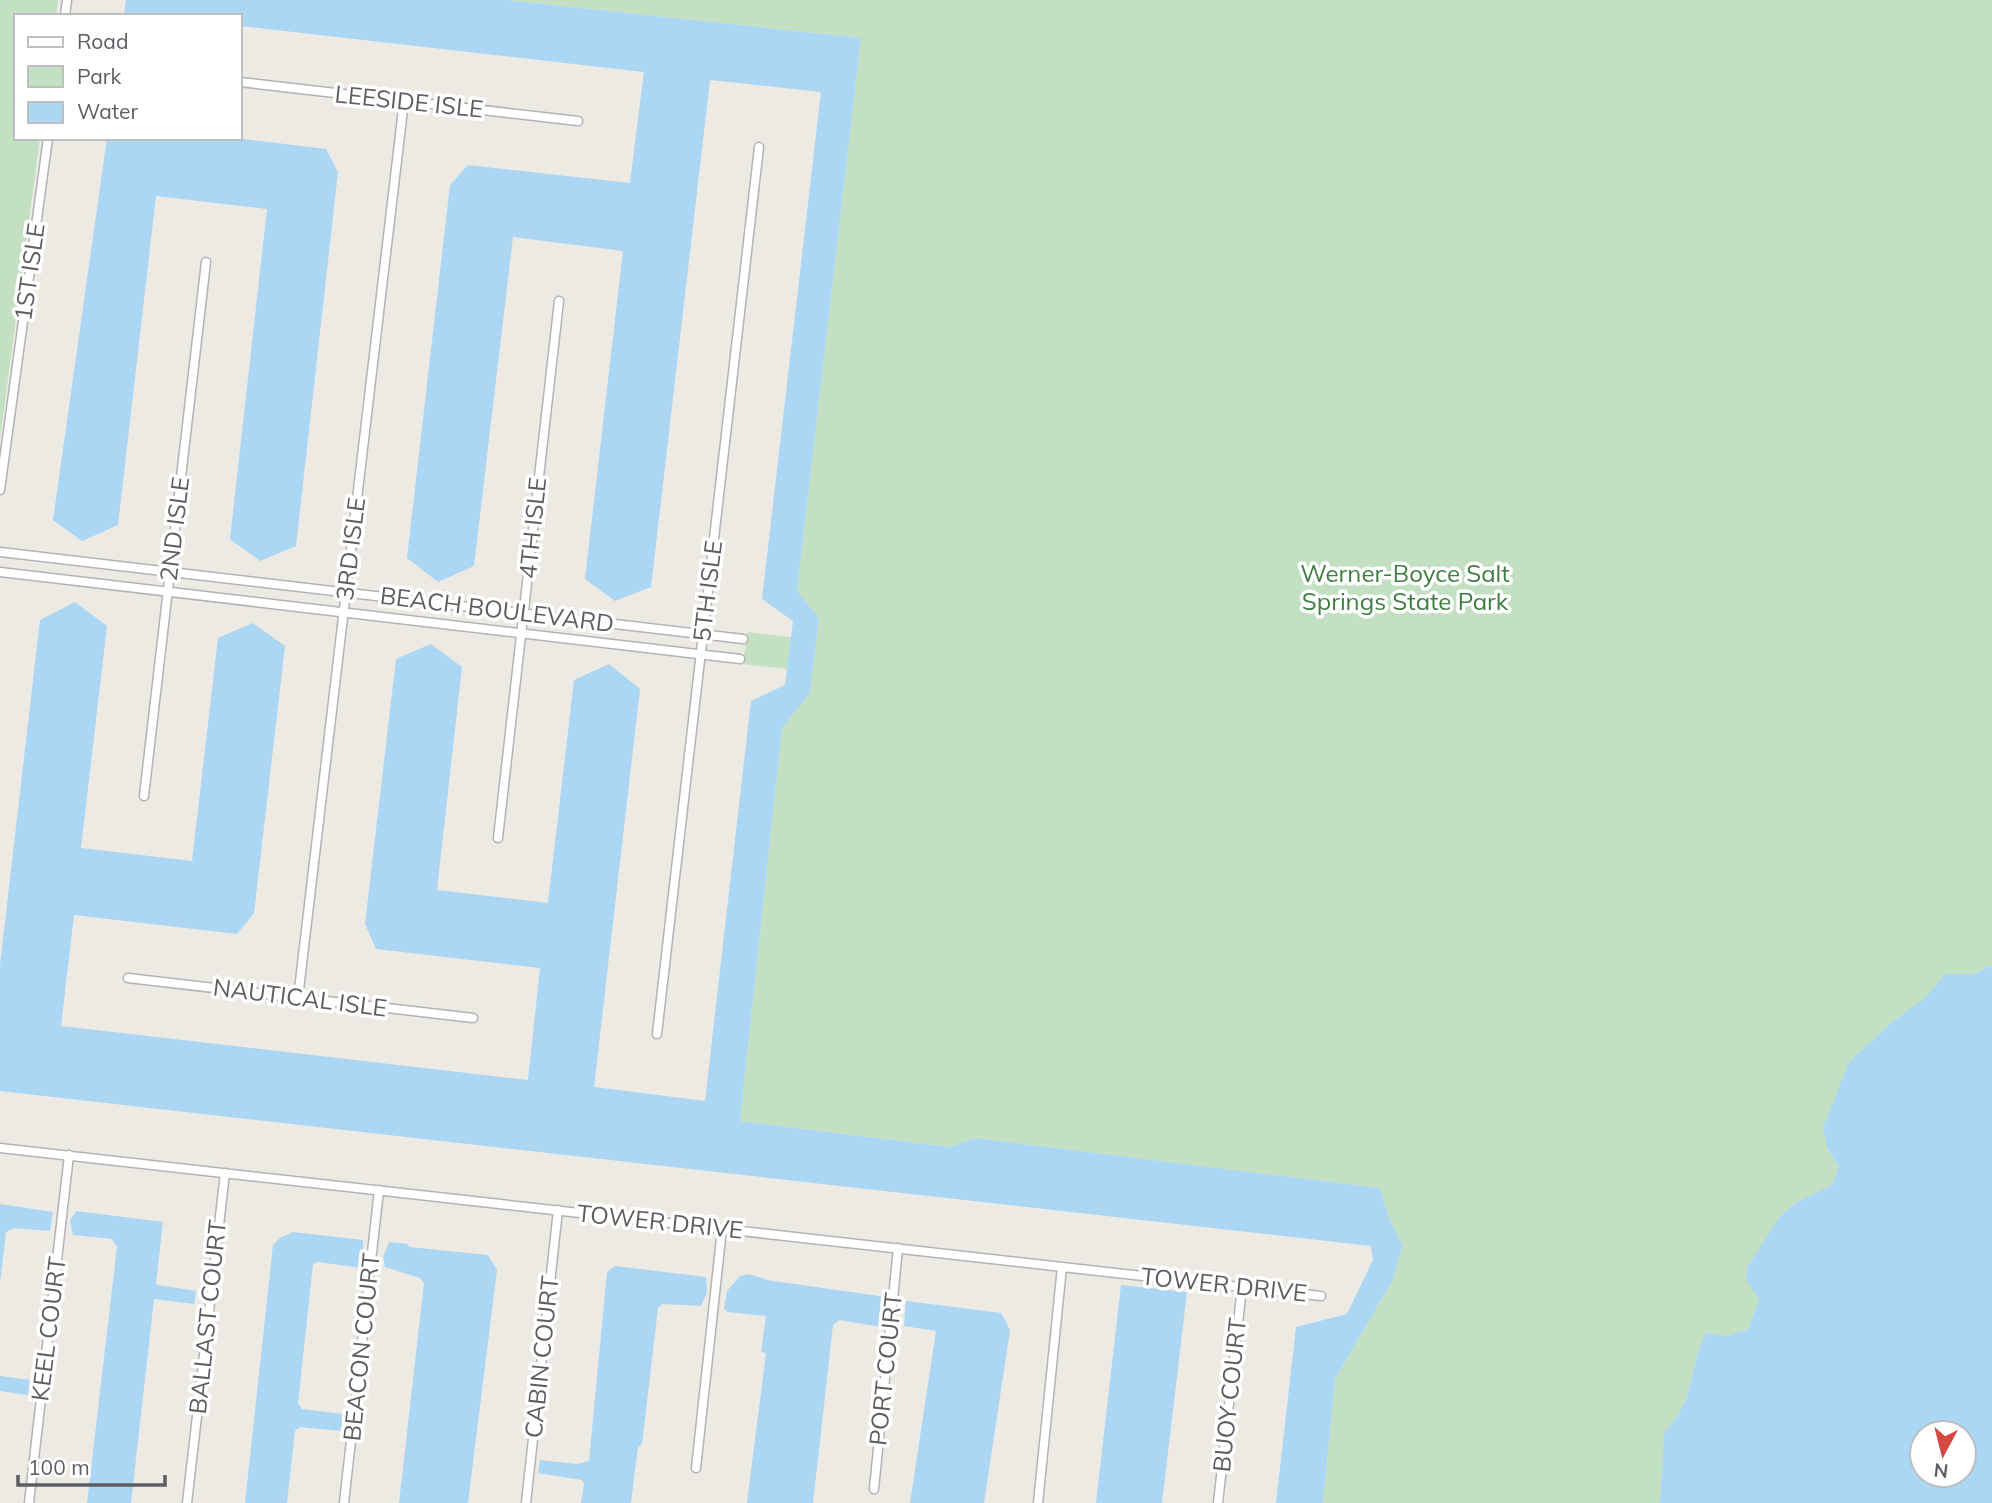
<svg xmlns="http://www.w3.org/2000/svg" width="1992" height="1503" font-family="Mulish,sans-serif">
	<rect width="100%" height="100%" fill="#eceae3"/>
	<path fill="#c3e1c2" d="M0,0h58l-2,16h-40v122h24l-40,301z
		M506,0h1486v965l-18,9h-29l-21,26 -32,22 -43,40 -22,86 12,19 -7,19 -37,17 -17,16 -32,50 1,12 12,19 -11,29 -20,7 -30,15 -11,46 -9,18 -14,19 -4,69h-337l12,-124 57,-98 11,-35 -14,-28 -9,-30 -405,-50 -25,9 -210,-26 42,-393 28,-35 9,-75 -22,-27 64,-553z
		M747,632l44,5 -4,32 -44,-5z"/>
	<path fill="#abd6f4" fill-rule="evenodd" d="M126,0h380l355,38 -64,553 22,27 -9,75 -28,35 -42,393 210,26 25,-9 405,50 9,30 14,28 -11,35 -57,98 -12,124h-47l20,-176 51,-13 26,-54 -2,-14 -1371,-155v-126l40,-345 35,-18 32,24 -26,222 111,13 26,-223 35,-15 32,23 -31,267 -17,21 -163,-19 -13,111 467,54 12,-112 -164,-19 -11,-25 31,-265 35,-15 31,23 -25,223 111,13 26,-223 35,-16 31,25 -46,398 111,14 46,-400 34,-16 8,-64 -31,-22 59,-507 -111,-12 -59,507 -36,14 -30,-22 38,-328 -110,-14 -39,329 -36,16 -31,-24 43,-373 18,-20 162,18 14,-111 -404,-46v-10h-116z
		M107,138h129l90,11 12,23 -42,374 -36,15 -30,-22 37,-330 -111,-13 -38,329 -36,16 -29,-21z
		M1992,965v538h-332l4,-69 14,-19 9,-18 11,-46 8,-18 22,3 20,-7 11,-29 -12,-19 -1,-12 32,-50 17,-16 37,-18 7,-18 -12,-19 -4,-20 26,-66 43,-40 32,-23 21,-25h29zM1922,1433h42v42h-42z
		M0,1204l53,8 -3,19 -36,-3 -8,4 -6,51z
		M76,1211l87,11 -7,61 2,2 38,6 -2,13 -40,-5 -23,204h-44l30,-256 -5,-8 -39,-4 -3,-14z
		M293,1232l70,8 1,16 -2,12 -44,-6 -5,2 -15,139 4,6 41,5 -2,17 -41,-4 -5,4 -8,72h-42l28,-258 7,-7z
		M389,1242l19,2 1,3 79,8 9,15 -29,233h-69l25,-220 -4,-5 -35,-11 -2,-10z
		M615,1266l91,11 1,16 -6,13 -38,-2 -5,4 -16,136 -4,3 -7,56h-50l3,-19 -2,-4 -44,-7 2,-13 37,4 12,-3 18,-189z
		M749,1274l18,6 119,17 -4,30 -43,-7 -6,5 -20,178h-66l19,-150 -5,-1 5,-36 -39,-4 -3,-3 3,-18 13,-15z
		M1121,1285l66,7 -25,211h-66z
		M906,1301l95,12 9,17 -26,173h-74l26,-172 -32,-5z
		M0,1376l30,4 -2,15 -28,-4z"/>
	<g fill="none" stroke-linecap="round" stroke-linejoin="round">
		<defs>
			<path id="minor" d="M65,16l2,-16
				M240,82l338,39
				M0,490l48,-352
				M0,552l743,87
				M0,572l740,87
				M144,796l62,-534
				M498,838l61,-537
				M128,978l345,40
				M298,998l106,-897
				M657,1034l102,-887
				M0,1148l1321,148
				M696,1468l26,-239
				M874,1489l24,-241
				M29,1503l40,-348
				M187,1503l38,-330
				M344,1503l35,-313
				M526,1503l32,-293
				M1038,1503l24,-236
				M1218,1503l24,-216"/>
		</defs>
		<use href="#minor" stroke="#b0b3b7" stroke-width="11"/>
		<use href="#minor" stroke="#fff" stroke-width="8"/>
	</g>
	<g text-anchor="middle" stroke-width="7" stroke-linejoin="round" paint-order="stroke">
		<g font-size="24" fill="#5b5e62" stroke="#fff">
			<text transform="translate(409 102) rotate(6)" y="8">LEESIDE ISLE</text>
			<text transform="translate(30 272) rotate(-82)" y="8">1ST ISLE</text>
			<text transform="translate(533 528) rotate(-84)" y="8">4TH ISLE</text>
			<text transform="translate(175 529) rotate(-83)" y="8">2ND ISLE</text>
			<text transform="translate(351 549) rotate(-83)" y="8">3RD ISLE</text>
			<text transform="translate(708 591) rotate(-83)" y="8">5TH ISLE</text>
			<text transform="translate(497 610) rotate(7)" y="8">BEACH BOULEVARD</text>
			<text transform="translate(300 998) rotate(7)" y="8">NAUTICAL ISLE</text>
			<text transform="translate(660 1222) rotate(6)" y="8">TOWER DRIVE</text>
			<text transform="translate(1224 1285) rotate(6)" y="8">TOWER DRIVE</text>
			<text transform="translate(208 1317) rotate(-84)" y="8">BALLAST COURT</text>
			<text transform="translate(49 1329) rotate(-83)" y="8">KEEL COURT</text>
			<text transform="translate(362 1347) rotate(-84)" y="8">BEACON COURT</text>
			<text transform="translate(542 1357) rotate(-84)" y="8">CABIN COURT</text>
			<text transform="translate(886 1369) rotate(-84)" y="8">PORT COURT</text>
			<text transform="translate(1230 1395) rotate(-84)" y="8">BUOY COURT</text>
		</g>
		<g font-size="24" fill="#3e7e40" stroke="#fff">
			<text x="1405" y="582">Werner-Boyce Salt<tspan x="1405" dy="28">Springs State Park</tspan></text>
		</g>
	</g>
	<rect x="14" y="14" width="228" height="126" fill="#ffffff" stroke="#bdbfc0" stroke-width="2"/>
	<rect x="28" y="37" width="35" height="10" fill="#ffffff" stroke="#bdbfc0" stroke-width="2"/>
	<text x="77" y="49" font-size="21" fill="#5b5e62">Road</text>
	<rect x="28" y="66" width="35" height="21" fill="#c3e1c2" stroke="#bdbfc0" stroke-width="2"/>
	<text x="77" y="84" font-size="21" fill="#5b5e62">Park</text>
	<rect x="28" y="102" width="35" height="21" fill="#abd6f4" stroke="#bdbfc0" stroke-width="2"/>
	<text x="77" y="119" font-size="21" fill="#5b5e62">Water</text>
	<g transform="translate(1943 1454) rotate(187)"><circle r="33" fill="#ffffff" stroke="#bdbfc0" stroke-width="2"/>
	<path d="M0-5L12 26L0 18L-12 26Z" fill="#d44941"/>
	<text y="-10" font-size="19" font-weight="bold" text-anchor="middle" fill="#5b5e62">N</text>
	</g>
	<path d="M18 1475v10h147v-10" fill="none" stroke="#5b5e62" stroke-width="3.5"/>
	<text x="28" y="1475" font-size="21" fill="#5b5e62" stroke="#ffffff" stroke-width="5" paint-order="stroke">100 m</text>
</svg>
